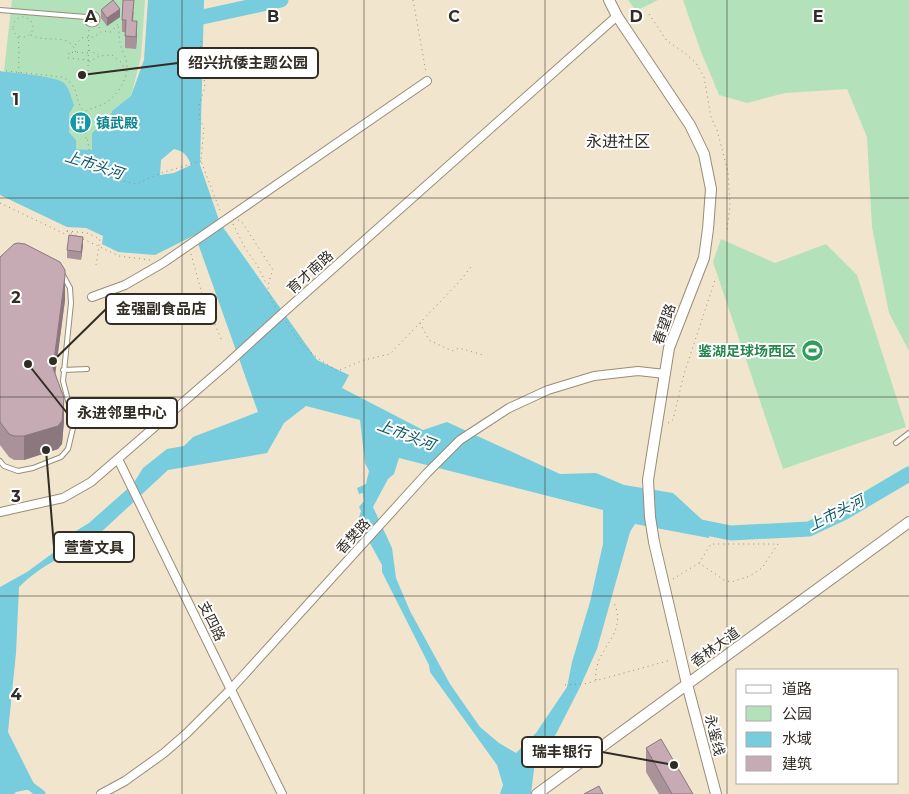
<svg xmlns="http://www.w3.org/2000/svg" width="909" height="794" font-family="Montserrat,'Noto Sans SC',sans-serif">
	<rect width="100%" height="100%" fill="#f1e5cd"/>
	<path fill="#b3e1ba" d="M12,0h133l-4,56 -10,41 -19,14 -2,6 -18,16v17l-16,-1v-9l-7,-8v-18l-9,-33 -56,-10z
		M628,0h30l-22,11z
		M683,0h226v351l-20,-38 -17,-86 -5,-90 -20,-48 -62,4 -38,10 -28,-8 -19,-46z
		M721,239l54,24 51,-19 31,31 49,152 -123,42 -70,-207z"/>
	<path fill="#7cd" fill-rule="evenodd" d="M148,0h56l-4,165 20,58 97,137 32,15 -7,13 81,42 24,-8 113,52 36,-1 28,12 49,8 37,34 -1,11 -74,-14 -5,8 -33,117 -17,38 -24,47 -21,27 -4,33h-31l3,-9 -6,-20 -67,-93 -1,-7 -47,-93v-7l-24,-44 3,-10 -2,-4 5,-6 -1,-8 -4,1 -2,-6 9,-4 3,-13 -4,-8 -5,-43 -54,-14 -22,17 -17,30 -99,17 -84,78c-8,6 -16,7 -26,11 -14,7 -28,17 -39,28l-3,66 -8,79 28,56 -20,4 -2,2h-14v-207l27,-15 30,-22 6,-11 26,-16 44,-39 10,-16 24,-19 17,-3 9,-9 65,-25 -63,-177 -40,20 -37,-3 -16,-8 1,-8 -17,-8 -19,-1 -67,-32v-124c13,2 56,5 64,12 6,6 7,15 10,22l-5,9v18l7,8v9l16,1v-17l18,-16 2,-6 19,-15 13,-36zM174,149c10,2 14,7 17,16l-17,8 -14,2 1,-15zM399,458l204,52v34l-13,58 -18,60 -5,25 -31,46 -20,20 -17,-10 -19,-16 -30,-43 -40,-73 -14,-33 -4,-30 -19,-41 15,-28 6,-5z"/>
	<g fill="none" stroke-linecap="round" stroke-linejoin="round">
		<path stroke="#7cd" stroke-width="9" d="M25,782l16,12"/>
		<path stroke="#7cd" stroke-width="15" d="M184,21l97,-21
			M691,525l40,8 78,-4 34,-16 66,-39"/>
		<defs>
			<path id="lane" d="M0,10l86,7
				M86.5 19a5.5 5.5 0 1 1 11 0a5.5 5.5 0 1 1-11 0Z
				M63,370l24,-1
				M896,443l13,-10
				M0,461l4,5 14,5 15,-3 28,-11 7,-8 6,-25 -11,-43 8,-78 -1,-15 -7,-13"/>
			<path id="street" d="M92,297l33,-12 38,-22 264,-182
				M284,312l333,-296
				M118,459l164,335
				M0,512l63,-14 28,-16 135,-117
				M101,794l24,-13 39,-28 23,-20 44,-44 196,-216 33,-33 49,-32 39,-18 46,-14 44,-5 27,3"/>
			<path id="secondary" d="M609,0l8,16 73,109 14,29 7,35 -3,40 -4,29 -35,90 -21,132 2,37 4,25 33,142 29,110
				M537,794l372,-272"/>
		</defs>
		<use href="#lane" stroke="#988d77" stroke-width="6"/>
		<use href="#street" stroke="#988d77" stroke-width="10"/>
		<use href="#secondary" stroke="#988d77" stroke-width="12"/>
		<path stroke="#968e7d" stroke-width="1" stroke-dasharray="1 4" stroke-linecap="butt" d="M413,0l13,72
			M649,14l18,27 18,12 11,10 8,14 7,40 6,13 11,42 2,34 -3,25
			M13 27a10 10 0 1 1 20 0a10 10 0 1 1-20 0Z
			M96,23l5,7
			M31,35c15,9 39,-4 45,18
			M18,37c2,13 0,24 1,36
			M201,41l-2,23 5,15 1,8 -6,18v13l5,9 -3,34 20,52
			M75,45l7,-7 12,-1 8,-6 9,1 7,-8
			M89,50l9,5
			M88,53l-19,-1 -1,6 21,2
			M89,62l10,-6 13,-1 10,8 3,9
			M6,71l56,6c19,9 11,24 23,35l1,29 2,-1c0,27 25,40 48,44l25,-11 40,-12
			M88,71l1,-47
			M86,111c6,-4 14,-4 21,-9 11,-8 20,-22 20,-36 0,-7 -4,-13 -6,-19 -2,-8 -2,-16 -3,-24
			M0,203l65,31 2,-3 11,5
			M238,220l4,2 31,48c-7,18 -7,23 4,39
			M233,224l12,24 12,17 10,20
			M67,231l20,2 13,6 -4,26
			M83,239l36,17 31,4
			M191,254l16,58 5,5 9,22
			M286,322l15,22 18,15 18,12 27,-11 26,-6 70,-73 13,-17
			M420,323l9,17 23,11 7,-3 24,7
			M668,423l5,-3 11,-46 32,-97
			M673,579l26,-16 25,17 7,2 19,-6 12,-8 16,-24h-67l-12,19
			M596,680c-4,-31 33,-44 18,-77
			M565,685l19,-1 87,-24"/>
		<use href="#lane" stroke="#fff" stroke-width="4"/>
		<use href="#street" stroke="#fff" stroke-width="8"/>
		<use href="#secondary" stroke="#fff" stroke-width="10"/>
		<defs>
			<path id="street-bridge" d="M226,365l58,-53"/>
		</defs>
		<use href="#street-bridge" stroke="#988d77" stroke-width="10" stroke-linecap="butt"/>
		<use href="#street-bridge" stroke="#fff" stroke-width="8"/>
	</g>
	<path fill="#aa929b" d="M101,10l19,7 -13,9 -6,-8z
		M134,11l-1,10 4,12 -1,16 -11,-1v-16h-3v-12z
		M83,245l-2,15 -14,-2v-8z
		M0,257l65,43 -10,74 9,47 -2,23 -4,5 -34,11h-10l-5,-3 -9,-12z
		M646,748l47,46h-34l-13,-22z"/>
	<path fill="#8b777e" d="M120,9v8l-13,9v-8z
		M137,21v12l-1,16v-12z
		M83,237v8l-2,15v-8z
		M65,276v24l-12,91v-23z
		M64,398v23l-2,23 -4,5 -34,11v-24z"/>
	<path fill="#c6aab4" stroke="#8b777e" d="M113,0l7,9 -13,9 -6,-8z
		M123,0h11l-2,21h5l-1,16 -11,-1 1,-16h-4z
		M69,235l14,2 -2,15 -14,-2z
		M18,243l7,1 35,18 5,8v6l-12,92 11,30 -2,23 -4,5 -34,10h-10l-5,-2 -9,-12v-165l14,-13z
		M661,739l32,55h-21l-26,-46z
		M599,786l4,8h-19z"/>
	<path fill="none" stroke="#322d24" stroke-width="1" stroke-opacity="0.55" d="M182,0v794M364,0v794M545,0v794M727,0v794M0,198h909M0,397h909M0,596h909"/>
	<defs>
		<symbol id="building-disc" viewBox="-11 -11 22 22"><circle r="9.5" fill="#0f9aa8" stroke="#fff"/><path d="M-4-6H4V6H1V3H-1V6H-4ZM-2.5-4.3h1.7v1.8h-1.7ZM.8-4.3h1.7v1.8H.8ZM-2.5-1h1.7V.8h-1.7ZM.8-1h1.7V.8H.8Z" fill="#fff"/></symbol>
		<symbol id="stadium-disc" viewBox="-11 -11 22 22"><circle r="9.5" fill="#2e9e5b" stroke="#fff"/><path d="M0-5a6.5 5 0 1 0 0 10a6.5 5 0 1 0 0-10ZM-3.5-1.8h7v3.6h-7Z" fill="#fff"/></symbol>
	</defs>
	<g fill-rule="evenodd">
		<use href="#building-disc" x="68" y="110" width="25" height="25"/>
		<use href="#stadium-disc" x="800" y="338" width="25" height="25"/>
	</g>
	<g text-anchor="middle" stroke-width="4" stroke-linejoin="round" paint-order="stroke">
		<g font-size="14" font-weight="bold" fill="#0d838f" stroke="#fff" text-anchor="start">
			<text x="96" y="128">镇武殿</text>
		</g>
		<g font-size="14" fill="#322d24" stroke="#fff">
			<text transform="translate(310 272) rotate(-42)" y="5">育才南路</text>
			<text transform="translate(664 324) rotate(-71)" y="5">春望路</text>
			<text transform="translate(353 536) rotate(-47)" y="5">香樊路</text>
			<text transform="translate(212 621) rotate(64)" y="5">支四路</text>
			<text transform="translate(715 647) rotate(-36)" y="5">香林大道</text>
			<text transform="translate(715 735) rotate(76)" y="5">永鉴线</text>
		</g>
		<g font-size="14" font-weight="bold" fill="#27864d" stroke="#fff" text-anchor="end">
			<text x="796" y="356">鉴湖足球场西区</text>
		</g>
		<g font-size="15" font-style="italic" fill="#0d5864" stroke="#fff">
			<text transform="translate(94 165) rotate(18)" y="5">上市头河</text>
			<text transform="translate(406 435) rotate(21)" y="5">上市头河</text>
			<text transform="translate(836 513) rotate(-27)" y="5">上市头河</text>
		</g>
		<g font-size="16" fill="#322d24" stroke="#fff">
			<text x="618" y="147">永进社区</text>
		</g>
	</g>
	<g font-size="16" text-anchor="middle" font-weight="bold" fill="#322d24" stroke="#fff" stroke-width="4" stroke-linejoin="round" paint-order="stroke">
		<text x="91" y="22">A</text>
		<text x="273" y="22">B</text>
		<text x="454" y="22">C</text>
		<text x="636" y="22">D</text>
		<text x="818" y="22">E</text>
		<text x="16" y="105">1</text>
		<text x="16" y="303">2</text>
		<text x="16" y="502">3</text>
		<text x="16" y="700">4</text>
	</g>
	<path fill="none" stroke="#322d24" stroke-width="2" d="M82 75L178 63M53 361L106 309M28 364L67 413M46 450L54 547M674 765L602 752"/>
	<g fill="#322d24" stroke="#fff" stroke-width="2">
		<circle cx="82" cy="75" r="5"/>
		<circle cx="53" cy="361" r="5"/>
		<circle cx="28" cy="364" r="5"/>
		<circle cx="46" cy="450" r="5"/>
		<circle cx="674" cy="765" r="5"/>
	</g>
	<g fill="#fff" stroke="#322d24" stroke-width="2">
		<rect x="178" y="48" width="140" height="30" rx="5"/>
		<rect x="106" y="294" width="110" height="30" rx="5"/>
		<rect x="67" y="398" width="110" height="30" rx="5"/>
		<rect x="54" y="532" width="80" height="30" rx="5"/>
		<rect x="522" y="737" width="80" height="30" rx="5"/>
	</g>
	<g font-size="15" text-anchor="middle" font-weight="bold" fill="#322d24">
		<text x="248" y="68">绍兴抗倭主题公园</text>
		<text x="161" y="314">金强副食品店</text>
		<text x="122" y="418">永进邻里中心</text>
		<text x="94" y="553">萱萱文具</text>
		<text x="562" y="757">瑞丰银行</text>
	</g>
	<rect x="736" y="669" width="162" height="115" fill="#ffffff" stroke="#adaba7"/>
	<rect x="746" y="685" width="25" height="8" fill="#ffffff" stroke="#adaba7"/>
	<text x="782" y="694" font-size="15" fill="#322d24">道路</text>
	<rect x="746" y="706" width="25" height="15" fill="#b3e1ba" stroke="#adaba7"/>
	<text x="782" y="719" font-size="15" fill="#322d24">公园</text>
	<rect x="746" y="732" width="25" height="15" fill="#77ccdd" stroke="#adaba7"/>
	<text x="782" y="744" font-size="15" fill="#322d24">水域</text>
	<rect x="746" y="756" width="25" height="15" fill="#c6aab4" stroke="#adaba7"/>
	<text x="782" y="769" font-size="15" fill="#322d24">建筑</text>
</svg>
